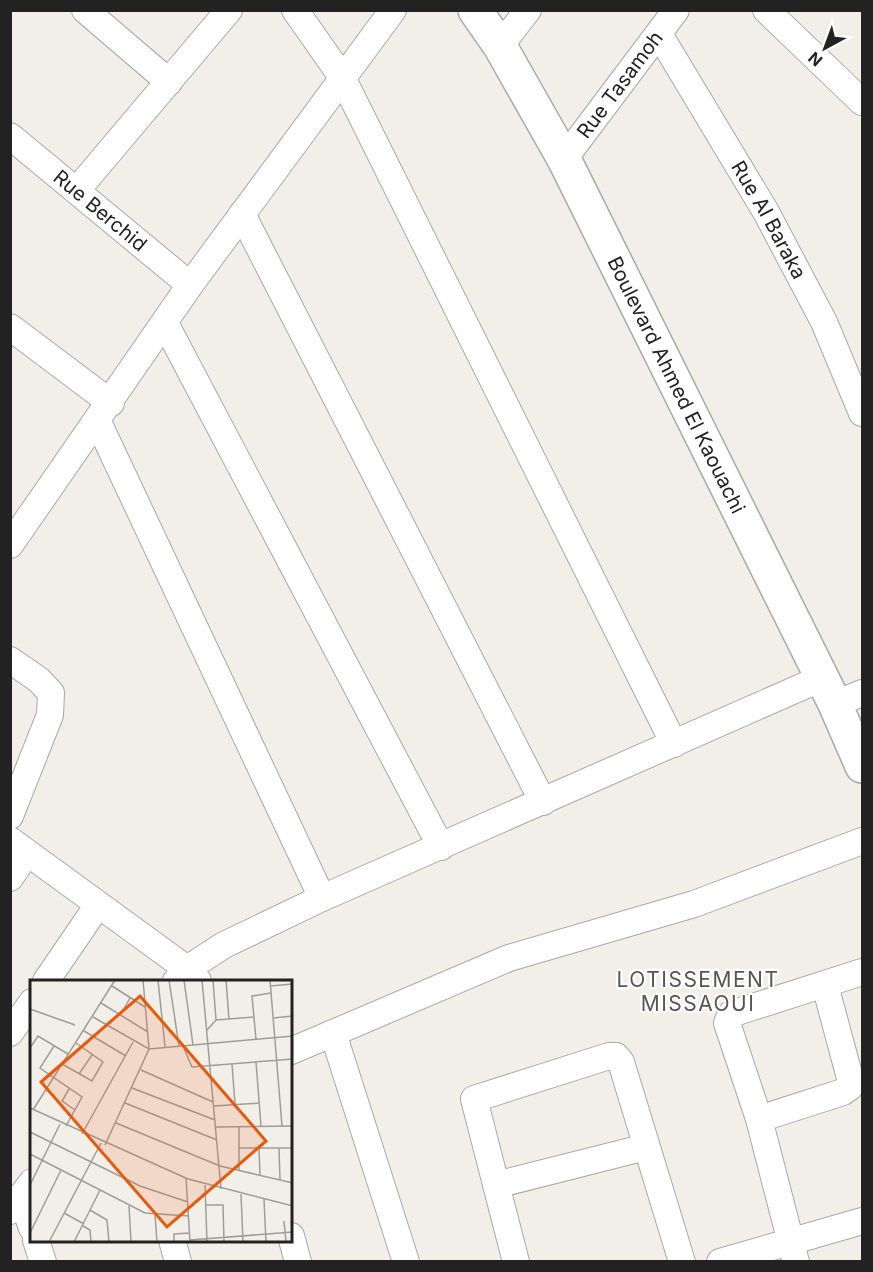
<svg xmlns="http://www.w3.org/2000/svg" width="873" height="1272" font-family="Inter,sans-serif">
	<rect width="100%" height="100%" fill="#f2efe9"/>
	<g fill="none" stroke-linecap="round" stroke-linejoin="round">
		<defs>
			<g id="minor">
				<path d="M85,10l84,72"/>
				<path d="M295,10l47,67 332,667"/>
				<path d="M766,10l96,92"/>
				<path id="s1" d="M659,34l107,178 58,110 38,91"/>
				<path d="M500,46l28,-36"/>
				<path id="s2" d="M10,136l180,149"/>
				<path id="s3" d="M564,159l112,-149"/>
				<path d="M77,190l152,-180"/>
				<path d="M242,214l301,588"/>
				<path d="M165,323l276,524"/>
				<path d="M10,327l101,76"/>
				<path d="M98,422l224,476"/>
				<path d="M10,545l180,-260 203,-275"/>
				<path d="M10,660l29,20 12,13 -1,22 -40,101"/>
				<path d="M835,704l27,-11"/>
				<path d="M10,840l177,129 11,12"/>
				<path d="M10,878l17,-25"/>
				<path d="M46,981l52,-76"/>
				<path d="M176,981l11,-12 37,-24 98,-47 500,-220"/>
				<path d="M10,1033l22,-31"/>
				<path d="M333,1033l73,229"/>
				<path d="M291,1051l218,-93 185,-54 168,-63"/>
				<path d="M759,1119l84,-27 7,-5v-9l-25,-93"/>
				<path d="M496,1185l150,-38"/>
				<path d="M21,1197l11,31"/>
				<path d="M10,1211l22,-29"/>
				<path d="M291,1236l7,26"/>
				<path d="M36,1240l7,22"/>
				<path d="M172,1240l6,22"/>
				<path d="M516,1262l-42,-163 135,-43h7l5,6 61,200"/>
				<path d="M720,1262l142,-41"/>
				<path d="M796,1262l-37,-143 -32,-96 4,-9 131,-42"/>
			</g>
			<g id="tertiary">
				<path id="s4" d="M475,10l25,36 64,113 271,545 27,62"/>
			</g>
		</defs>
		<use href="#minor" stroke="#a9a9a9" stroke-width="28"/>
		<use href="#tertiary" stroke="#a9a9a9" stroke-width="36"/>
		<use href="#minor" stroke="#fff" stroke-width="26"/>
		<use href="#tertiary" stroke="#fff" stroke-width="33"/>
	</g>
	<g text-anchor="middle" stroke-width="4.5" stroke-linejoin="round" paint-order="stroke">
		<g font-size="20" fill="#222" stroke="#fff">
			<text dy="7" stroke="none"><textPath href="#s3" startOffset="93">Rue Tasamoh</textPath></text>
			<text dy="7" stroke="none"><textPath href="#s2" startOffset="117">Rue Berchid</textPath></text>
			<text dy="7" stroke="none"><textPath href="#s1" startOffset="216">Rue Al Baraka</textPath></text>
			<text dy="7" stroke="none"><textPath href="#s4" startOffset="426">Boulevard Ahmed El Kaouachi</textPath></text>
		</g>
		<g font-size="21" letter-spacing="1.5" fill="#555" stroke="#fff">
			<text x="698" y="987">LOTISSEMENT<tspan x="698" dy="24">MISSAOUI</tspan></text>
		</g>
	</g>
	<g transform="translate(30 980)">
		<rect width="262" height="262" fill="#f2efe9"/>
		<path fill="none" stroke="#9f9d99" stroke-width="1.5" d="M128,0l7,67M139,0l10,66M154,0l9,65M172,0l19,209M183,0l3,40M196,0l3,39M240,0l12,146M82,6l33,21M240,6l23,-2M71,23l47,29M0,29l45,16M91,34l9,-16M63,37l56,32 144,-13M243,38l20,-2M177,50l9,-10 38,-3M54,51l42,25M226,59l-4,-43 19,-3M24,66l-14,22 42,29 -16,29M153,66l9,21 101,-8M0,68l8,-12 30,18M226,82l5,64M32,84l30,17 11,-19 -27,-19M202,84l3,40M111,90l72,32M49,94l13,-19M102,108l83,32M39,109l-7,12 13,9M95,123l92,37M184,126l46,-3M0,128l158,71 105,27M3,130l82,-130M86,143l104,43 73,17M186,147l77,-1M209,147v44M0,152l110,54 48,16M52,154l51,-92M75,165l44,-96 -6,-69M209,168h54M229,168l1,27M249,168l1,32M0,174l115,59 44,3M156,198l4,64M0,205l30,-61M175,205l2,57M211,214l2,48M234,219l2,43M176,225h17l1,37M99,226l2,36M60,230l17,10 2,22M34,233l20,11M125,235l2,27M254,241l2,21M53,246l7,4 1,12M0,253l31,-63M160,260l103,-8M19,262l52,-99M44,262l26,-52M144,262v-8l16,-1"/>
		<path fill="#e8590c" fill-opacity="0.15" stroke="#e8590c" stroke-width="3" d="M110,16l126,145 -99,86 -126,-145z"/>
		<rect width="262" height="262" fill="none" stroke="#222" stroke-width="3"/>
	</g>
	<rect width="873" height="1272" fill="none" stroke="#222222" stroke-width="24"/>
	<g transform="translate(825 48) rotate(221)" stroke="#ffffff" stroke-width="4.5" paint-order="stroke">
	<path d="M0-4.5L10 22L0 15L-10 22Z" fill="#222222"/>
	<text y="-9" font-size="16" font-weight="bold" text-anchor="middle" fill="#222222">N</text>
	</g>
</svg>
